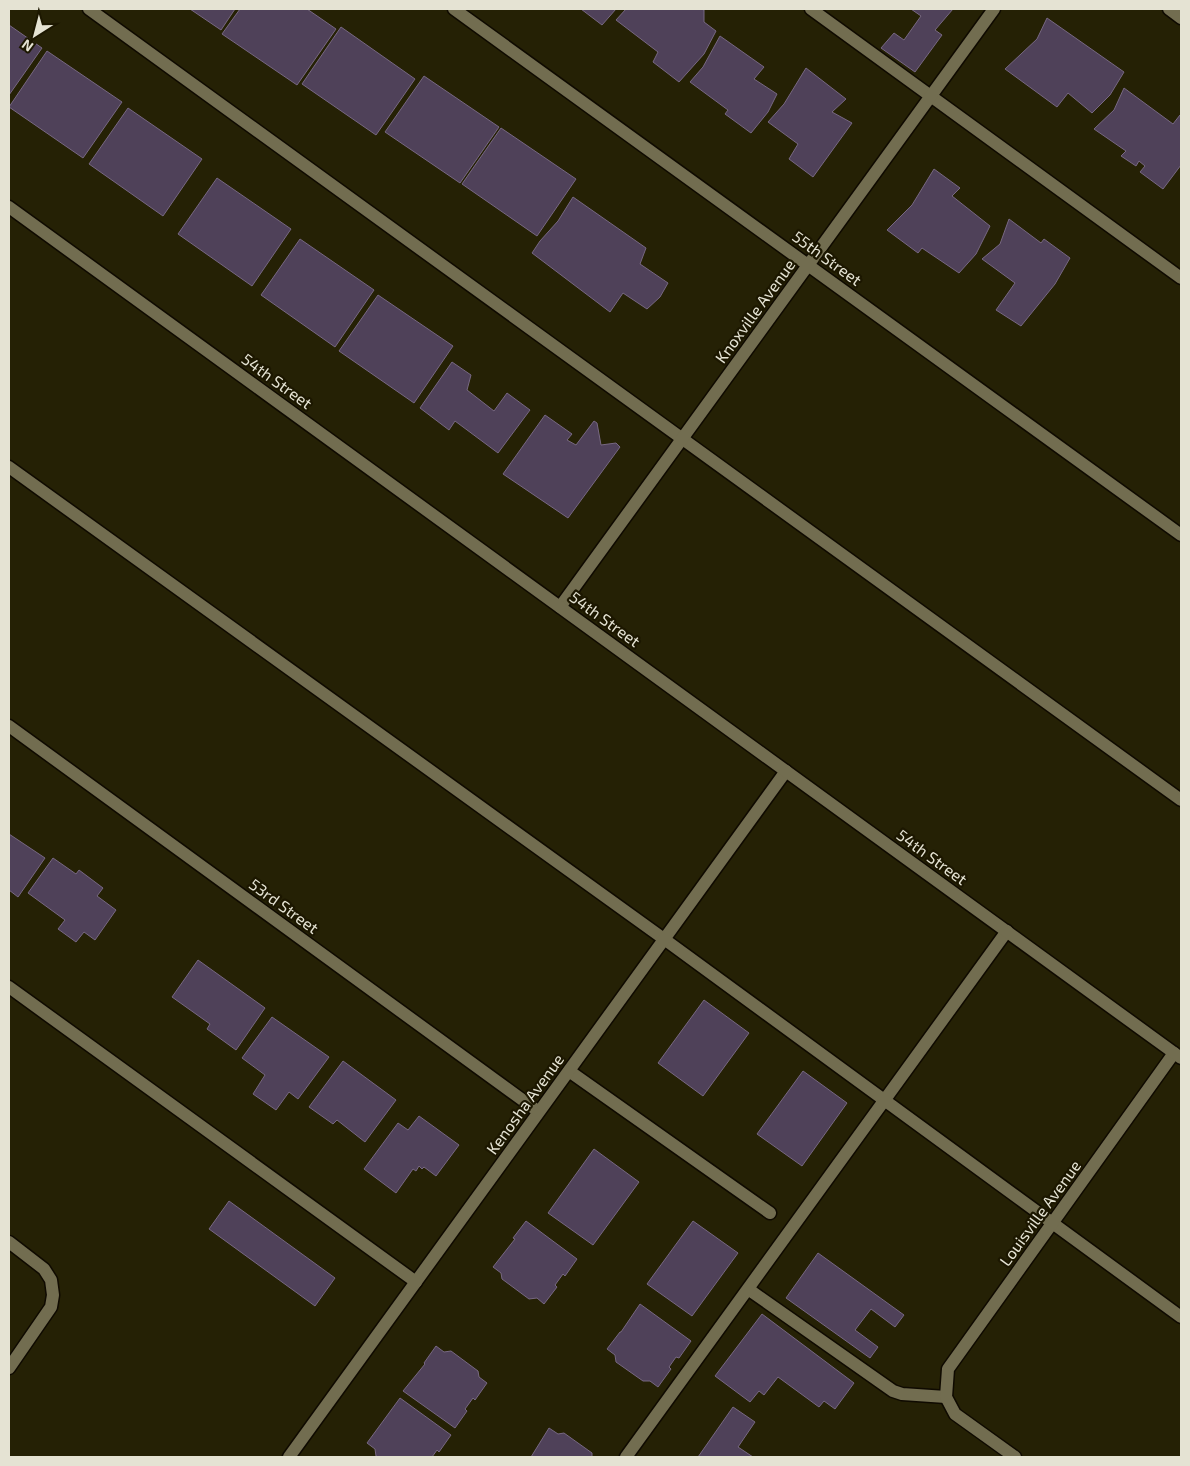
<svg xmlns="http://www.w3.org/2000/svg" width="1190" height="1466" font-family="'Exo 2',sans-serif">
	<rect width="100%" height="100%" fill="#252105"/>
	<path fill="#4f4159" stroke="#776882" d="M190,9h45l-14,21z
		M240,9h67l29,20 -39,56 -75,-51z
		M581,9h35l-14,16z
		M626,9h76l2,1v12l12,9 -12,23 -25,28 -26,-20 5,-10 -42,-32z
		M911,9h42l-18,21 7,5 -27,37 -34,-24 13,-15 10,7 17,-24z
		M1047,18l77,54 -14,23 -18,18 -24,-20 -11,14 -52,-38 32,-30z
		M9,25l33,23 -33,47z
		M341,27l74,52 -39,56 -74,-51z
		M720,36l44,31 -10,12 23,15 -9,18 -17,21 -26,-19 3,-4 -38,-28 13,-15z
		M47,51l75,51 -39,56 -74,-51z
		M806,68l40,31 -14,13 20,11 -39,54 -24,-18 9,-15 -30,-22 16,-18z
		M424,76l75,51 -39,56 -75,-51z
		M1124,88l49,36 7,-9 1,1v49l-18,24 -23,-17 5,-6 -6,-5 -3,5 -15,-10 5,-5 -32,-22 20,-19z
		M128,108l74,51 -39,57 -74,-52z
		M501,128l75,51 -39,57 -75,-52z
		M934,169l26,19 -8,8 38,30 -14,28 -17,19 -37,-25 -4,5 -31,-23 25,-25z
		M217,178l74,51 -39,57 -74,-52z
		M573,197l73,51 -6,16 28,19 -8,14 -13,12 -24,-16 -13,19 -78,-59 8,-12 18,-20z
		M1009,219l32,24 3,-4 26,19 -15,26 -34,42 -25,-16 19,-27 -33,-24 18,-15z
		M300,239l74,51 -39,57 -74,-52z
		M378,295l75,51 -39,57 -75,-52z
		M452,362l19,13 -4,15 27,21 13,-18 23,17 -32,43 -43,-32 -6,9 -29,-22z
		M545,415l27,19 -5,6 9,5 18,-24 3,2 4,22 15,-2 4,4 -52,71 -65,-44z
		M9,834l36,24 -27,39 -9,-7z
		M53,858l23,16 3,-4 24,18 -6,8 19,14 -21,30 -11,-8 -8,10 -18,-13 7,-9 -37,-27z
		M198,960l67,48 -29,42 -29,-21 3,-5 -38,-27z
		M704,1000l45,33 -46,63 -45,-33z
		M272,1017l57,40 -31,42 -9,-7 -13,18 -23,-16 12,-19 -23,-17z
		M343,1061l53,39 -31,42 -28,-22 -4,4 -24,-17z
		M803,1071l44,32 -45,63 -45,-32z
		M419,1116l40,29 -23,31 -12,-9 -2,2 -3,-3 -3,5 -3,-2 -17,24 -32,-24 34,-46 10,7z
		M594,1149l45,33 -46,63 -45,-32z
		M229,1201l106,77 -20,28 -106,-77z
		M526,1221l51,38 -12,17 -2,-2 -8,11 2,2 -13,17 -7,-6 -8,1 -27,-20 -1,-6 -8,-6 22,-28 -2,-1z
		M693,1221l45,32 -46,63 -45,-32z
		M818,1253l86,62 -9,12 -24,-18 -16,21 23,17 -8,11 -84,-60z
		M640,1304l51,37 -12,17 -3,-1 -7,10 2,2 -13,18 -8,-6h-7l-27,-19 -1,-7 -8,-6 13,-17h1z
		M762,1314l92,69 -19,26 -11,-8 -5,6 -41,-30 -14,18 -5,-4 -9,11 -35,-26z
		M436,1346l8,6 7,-1 27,20 1,6 8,6 -12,17 -2,-2 -8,11 2,2 -12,17 -52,-37 22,-27 -1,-1z
		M400,1398l51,37 -12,17 -2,-2 -5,7h-54l-2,-1 -1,-7 -8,-6z
		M733,1407l22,15 -17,25 15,10h-55z
		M549,1428l9,6 6,-1 28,20v4h-64h3z"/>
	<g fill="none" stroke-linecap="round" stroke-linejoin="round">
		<defs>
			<path id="service" d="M89,9l1092,791
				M811,9l370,269
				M9,467l655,472 517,378
				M9,987l407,295
				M569,1071l201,142
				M748,1289l145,102 9,3 44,3
				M626,1457l381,-526"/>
			<path id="minor" d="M454,9l727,526
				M1169,9l12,9
				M560,607l434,-598
				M9,726l530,386
				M9,1242l35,27 7,11 2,15 -2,12 -42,61
				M289,1457l497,-686
				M1015,1457l-60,-43 -9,-17 2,-28 226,-316"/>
			<path id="tertiary" d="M9,207l1172,851"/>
		</defs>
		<use href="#service" stroke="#0f0a00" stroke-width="15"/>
		<use href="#minor" stroke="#0f0a00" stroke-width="15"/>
		<use href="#tertiary" stroke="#0f0a00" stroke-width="15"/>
		<use href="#service" stroke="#726d50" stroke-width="12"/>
		<use href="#minor" stroke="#726d50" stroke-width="12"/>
		<use href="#tertiary" stroke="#726d50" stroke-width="12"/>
	</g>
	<g text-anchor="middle" stroke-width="4.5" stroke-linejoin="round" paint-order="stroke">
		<g font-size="16" fill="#e5e3d3" stroke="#1c1700">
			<text transform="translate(827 258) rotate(36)" y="6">55th Street</text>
			<text transform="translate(755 311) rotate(-54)" y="6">Knoxville Avenue</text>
			<text transform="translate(277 381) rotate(36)" y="6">54th Street</text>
			<text transform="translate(605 619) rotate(36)" y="6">54th Street</text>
			<text transform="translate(932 857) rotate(36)" y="6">54th Street</text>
			<text transform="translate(284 906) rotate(36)" y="6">53rd Street</text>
			<text transform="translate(525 1104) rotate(-54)" y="6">Kenosha Avenue</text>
			<text transform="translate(1040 1213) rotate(-54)" y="6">Louisville Avenue</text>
		</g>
	</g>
	<rect width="1190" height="1466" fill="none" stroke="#e5e3d3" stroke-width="20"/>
	<g transform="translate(35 35) rotate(216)" stroke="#1c1700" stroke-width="4" paint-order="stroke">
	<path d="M0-4L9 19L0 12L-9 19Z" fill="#e5e3d3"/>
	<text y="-8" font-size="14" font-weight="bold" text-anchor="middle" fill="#e5e3d3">N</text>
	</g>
</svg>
